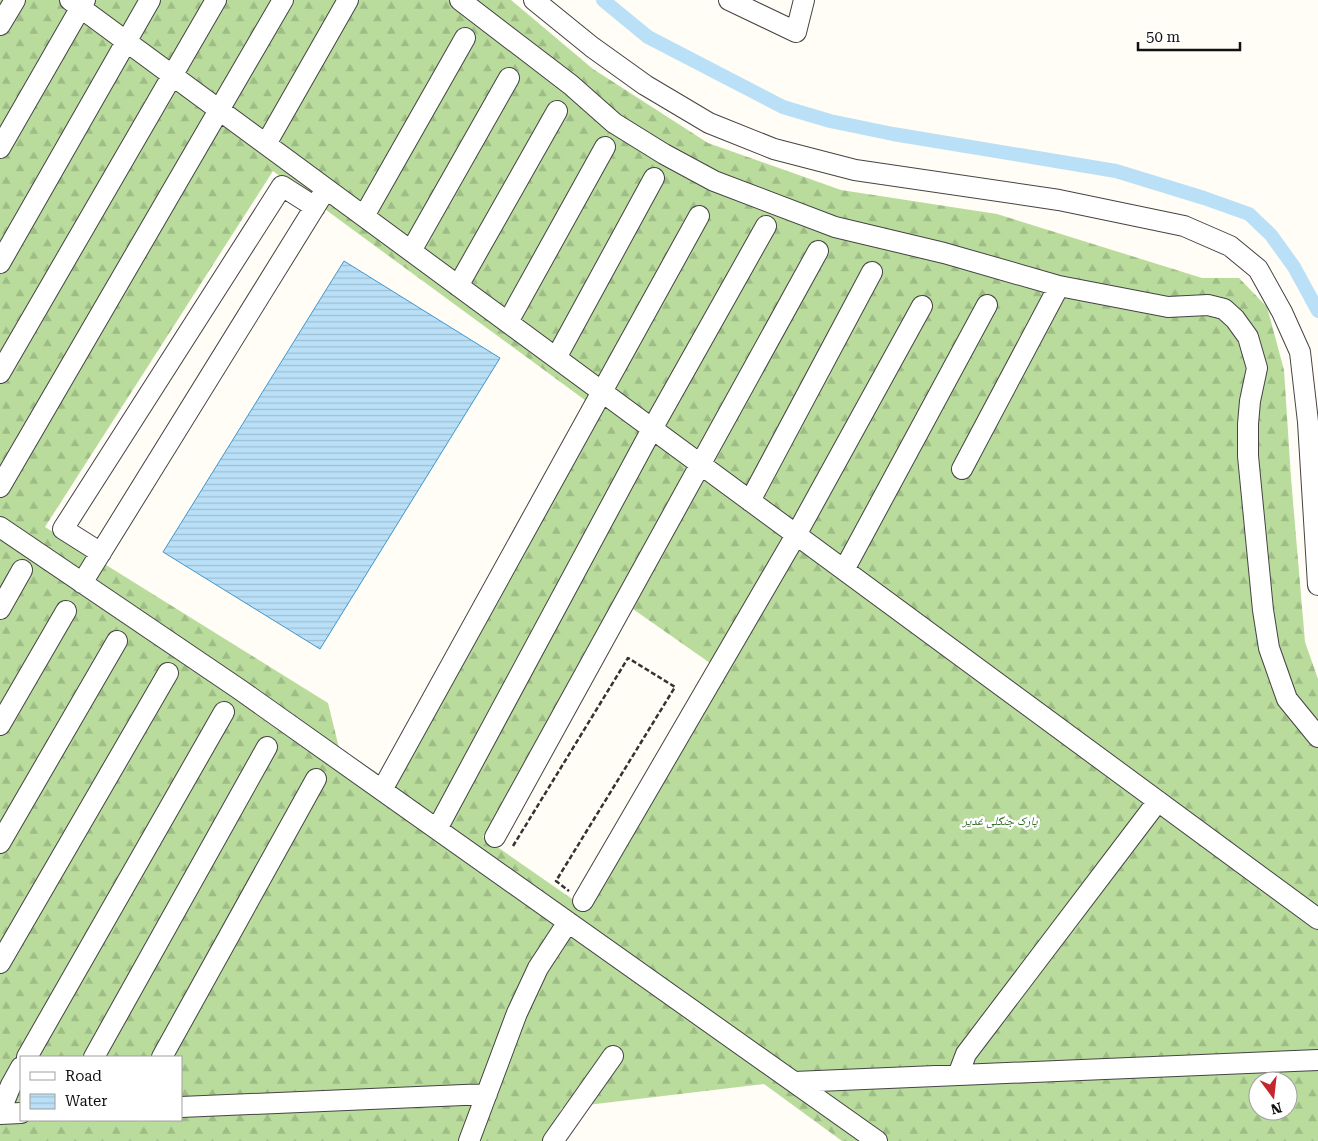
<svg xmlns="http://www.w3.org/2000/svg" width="1318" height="1141" font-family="'Roboto Serif','Noto Naskh Arabic',serif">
	<defs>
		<pattern id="forest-firs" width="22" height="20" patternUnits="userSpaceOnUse" patternTransform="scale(1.25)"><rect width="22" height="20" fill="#b9dc9c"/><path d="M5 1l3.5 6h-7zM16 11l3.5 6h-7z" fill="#9ebc85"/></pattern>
		<pattern id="water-rules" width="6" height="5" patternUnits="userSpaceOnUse" patternTransform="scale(1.25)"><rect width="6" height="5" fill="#b9e0f7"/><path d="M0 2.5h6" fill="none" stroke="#9ebfd3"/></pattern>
	</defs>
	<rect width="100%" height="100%" fill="#fffdf5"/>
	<path fill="url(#forest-firs)" fill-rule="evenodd" d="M0,0h511l82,69 115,74 133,47 156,24 205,64h37l28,29 17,63 7,108 14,164 13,37v462h-476l-78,-57 -202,24 -17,33h-545zM273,171l320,235 -214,368 -40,-26 -11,-45 -283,-176zM620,600l100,70 -145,231 -92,-64zM21,1057h160v63h-160zM1258,1081h30v30h-30z"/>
	<path fill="url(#water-rules)" stroke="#3f96cf" d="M344,261l156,97 -180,291 -157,-97z"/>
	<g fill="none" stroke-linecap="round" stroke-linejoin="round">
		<path stroke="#b9e0f7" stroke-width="14" d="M603,0l45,37 135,70 47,14 63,13 223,37 88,27 45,16 22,21 23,32 24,44"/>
		<defs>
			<path id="minor" d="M70,0l1248,919
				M460,0l111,85 43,38 50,31 50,27 121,46 109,26 115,33 109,21 40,-2 16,4 11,10 13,18 9,31 -7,33 -2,23v32l15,154 6,38 18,51 31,38
				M534,0l58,47 53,38 64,38 65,26 81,21 204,30 125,26 46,20 28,23 24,43 18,40 8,70 10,163
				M729,0l67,32 8,-32
				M0,25l15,-25
				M266,144l82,-144
				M0,148l85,-148
				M364,216l101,-178
				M411,251l98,-173
				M0,263l150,-263
				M458,286l99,-175
				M508,322l97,-175
				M556,358l98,-180
				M0,373l216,-373
				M962,469l97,-183
				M0,487l283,-487
				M750,501l122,-229
				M0,527l239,162 638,452
				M101,553l-38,-24 219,-343 33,21
				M844,570l143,-265
				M82,583l239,-386
				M0,609l22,-39
				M0,725l66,-114
				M382,790l317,-574
				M437,829l215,-400 114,-203
				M495,837l323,-586
				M0,843l117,-202
				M583,901l213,-366 126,-229
				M0,963l168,-290
				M27,1057l197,-345
				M94,1057l173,-310
				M162,1057l154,-278
				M958,1075l8,-21 192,-253
				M794,1082l524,-22
				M181,1107l306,-13
				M0,1112l11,-27 10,-18
				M0,1114l21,-1
				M469,1141l48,-128 21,-45 30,-46
				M553,1141l60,-85"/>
		</defs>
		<use href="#minor" stroke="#444" stroke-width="22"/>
		<path stroke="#333" stroke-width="2.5" stroke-dasharray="5 2.5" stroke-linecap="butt" d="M513,846l115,-188 47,29 -119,194 13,10"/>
		<use href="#minor" stroke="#fff" stroke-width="20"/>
	</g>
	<g text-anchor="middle" stroke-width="5" stroke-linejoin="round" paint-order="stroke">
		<g font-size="12" font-style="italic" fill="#2f6b1f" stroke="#fff">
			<text x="1000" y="825">پارک جنگلی غدیر</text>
		</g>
	</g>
	<rect x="20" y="1056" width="162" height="65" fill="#ffffff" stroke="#a0a0a0"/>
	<rect x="30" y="1072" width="25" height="8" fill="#ffffff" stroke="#a0a0a0"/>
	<text x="65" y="1081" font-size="15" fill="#111111">Road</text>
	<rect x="30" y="1094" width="25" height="15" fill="url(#water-rules)" stroke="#a0a0a0"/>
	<text x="65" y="1106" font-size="15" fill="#111111">Water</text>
	<g transform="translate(1273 1096) rotate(165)"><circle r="24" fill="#ffffff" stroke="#a0a0a0"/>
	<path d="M0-4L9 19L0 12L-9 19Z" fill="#c4262e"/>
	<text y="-8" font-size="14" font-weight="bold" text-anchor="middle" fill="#111111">N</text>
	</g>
	<path d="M1138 42v8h102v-8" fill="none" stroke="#111111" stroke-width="2.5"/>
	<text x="1146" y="42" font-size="15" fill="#111111" stroke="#ffffff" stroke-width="4" paint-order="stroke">50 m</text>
</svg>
